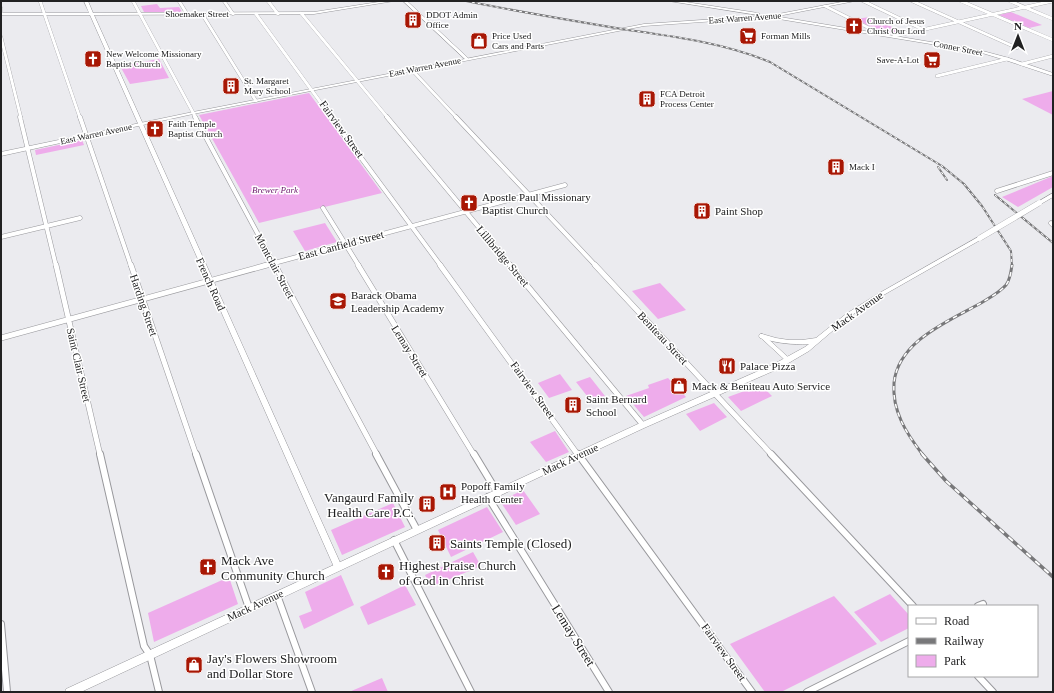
<svg xmlns="http://www.w3.org/2000/svg" width="1054" height="693" font-family="Georgia,serif">
	<rect width="100%" height="100%" fill="#ebebef"/>
	<path fill="#eeaceb" d="M157,4l3,4 19,-1 3,5h-38l-3,-6z
		M1011,12l31,13 -13,3 -30,-13z
		M870,17l33,15c-18,4 -32,-5 -47,-13z
		M159,59l10,19 -39,6 -10,-18z
		M1053,91v24l-31,-16z
		M309,93l73,100 -123,30 -60,-108z
		M82,140l2,5 -48,10 -1,-5z
		M1053,176v11l-35,20 -16,-10z
		M325,223l12,19 -32,9 -12,-20z
		M660,283l26,27 -28,9 -26,-28z
		M560,374l12,16 -23,8 -11,-15z
		M590,377l15,19 -14,5 -15,-19z
		M668,378l18,19 -42,20 -18,-21 23,-8 -1,-3z
		M761,385l11,11 -31,15 -13,-14z
		M714,403l13,14 -27,14 -14,-17z
		M555,431l14,21 -23,10 -16,-20z
		M523,490l17,24 -24,11 -16,-24z
		M393,503l12,24 -63,28 -11,-25z
		M487,507l16,25 -52,25 -13,-27z
		M473,552l8,14 -50,21 -6,-12z
		M341,575l13,30 -50,24 -5,-13 13,-5 -7,-19z
		M229,577l9,27 -84,38 -6,-29z
		M405,585l11,20 -48,20 -8,-18z
		M890,594l19,21v13l-28,14 -27,-30z
		M834,596l43,48 -96,48h-16l-35,-48z
		M382,678l6,14h-39z"/>
	<g fill="none" stroke-linecap="round" stroke-linejoin="round">
		<defs>
			<path id="minor-far3" d="M40,1l40,117
				M133,1l63,117
				M179,1l8,13
				M224,1l9,13
				M268,1l10,13
				M863,1l61,29
				M912,1l105,47
				M961,1l92,39
				M1010,1l43,18
				M825,6l56,28
				M1,8v6
				M301,13l87,105
				M202,14l54,87
				M256,14l76,104
				M894,36l159,-35
				M1,37l20,81
				M1022,64l31,-8
				M412,70l45,48
				M937,76l70,-17"/>
			<path id="minor-far2" d="M20,117l36,149
				M80,117l51,149
				M195,117l80,149
				M331,117l110,149
				M387,117l124,149
				M456,117l140,149
				M997,191l56,-18
				M323,208l36,58
				M1051,223l2,2
				M1,237l79,-19
				M263,266l302,-81"/>
			<path id="minor-far1" d="M56,265l44,190
				M131,265l65,190
				M275,265l102,190
				M358,265l116,190
				M440,265l138,190
				M510,265l133,160
				M595,265l177,190
				M1,338l266,-73"/>
			<path id="minor" d="M100,454l44,192 6,9 9,37
				M196,454l53,154
				M376,454l41,76
				M474,454l23,38
				M578,454l174,238
				M771,454l142,152
				M488,497l121,195
				M394,540l77,152
				M277,595l35,97
				M978,606l5,-2
				M1,624l6,68
				M978,676l15,16
				M807,692l102,-51"/>
			<path id="tertiary" d="M84,1h4l5,12 221,-1 71,-11h9l-80,13 -220,1 248,552 -1,2 -3,1 -3,-1 -1,-2 -244,-552h-89v-2h88z
				M403,1h4l61,57v2h-2z
				M762,334l2,1 26,24 1,1 -1,1h-4l-26,-24 -1,-1 1,-1z"/>
			<path id="secondary" d="M669,1h10l79,12 2,1 -2,1z
				M847,1h8l-82,16 -129,9 -451,88 -192,42v-4l192,-40 451,-88 129,-9z
				M780,17l199,33 30,8 44,15v3l-48,-16 -26,-8 -200,-33 -1,-1z
				M1053,193v4l-12,7h-4l-1,-1z
				M980,236l2,1 1,1 -1,1 -102,58 -30,19 -41,35 -29,17 -136,60 -563,264h-16l1,-3 572,-265 136,-60 31,-17 4,-3c-17,1 -33,-1 -49,-6l-1,-2 1,-2h2l14,4 13,2h13l14,-2 30,-24 30,-19z"/>
		</defs>
		<use href="#minor-far3" stroke="#98989c" stroke-width="3.5"/>
		<use href="#minor-far2" stroke="#98989c" stroke-width="5"/>
		<use href="#minor-far1" stroke="#98989c" stroke-width="6"/>
		<use href="#minor" stroke="#98989c" stroke-width="8"/>
		<use href="#tertiary" stroke="#98989c" stroke-width="1"/>
		<use href="#secondary" stroke="#98989c" stroke-width="1"/>
		<use href="#minor-far3" stroke="#fff" stroke-width="3"/>
		<use href="#minor-far2" stroke="#fff" stroke-width="4"/>
		<use href="#minor-far1" stroke="#fff" stroke-width="5"/>
		<use href="#minor" stroke="#fff" stroke-width="6"/>
		<use href="#tertiary" fill="#fff" fill-rule="evenodd"/>
		<use href="#secondary" fill="#fff" fill-rule="evenodd"/>
		<defs>
			<path id="rail-far2" d="M466,1c54,11 108,20 162,29 49,7 96,13 142,32l172,104 22,18 18,22 29,45 1,15
				M938,167l9,13
				M995,195l58,48"/>
			<path id="rail-far1" d="M923,455c-17,-22 -31,-44 -29,-72 4,-42 55,-62 87,-80 8,-5 18,-10 25,-18 4,-5 5,-13 6,-20"/>
			<path id="rail" d="M922,454l24,27 107,96"/>
		</defs>
		<use href="#rail-far2" stroke="#78787a" stroke-width="2"/>
		<use href="#rail-far1" stroke="#78787a" stroke-width="3"/>
		<use href="#rail" stroke="#78787a" stroke-width="3.5"/>
		<use href="#rail-far2" stroke="#fff" stroke-width="1" stroke-dasharray="3" stroke-linecap="butt"/>
		<use href="#rail-far1" stroke="#fff" stroke-width="1.5" stroke-dasharray="4.5" stroke-linecap="butt"/>
		<use href="#rail" stroke="#fff" stroke-width="2" stroke-dasharray="6" stroke-linecap="butt"/>
		<defs>
			<path id="secondary-bridge" d="M980,238l59,-35"/>
		</defs>
		<use href="#secondary-bridge" stroke="#98989c" stroke-width="6" stroke-linecap="butt"/>
		<use href="#secondary-bridge" stroke="#fff" stroke-width="5.5"/>
	</g>
	<defs>
		<symbol id="building-square" viewBox="-11 -11 22 22"><rect x="-9" y="-9" width="18" height="18" rx="4" fill="#a81704" stroke="#fff"/><path d="M-4-6H4V6H1V3H-1V6H-4ZM-2.5-4.3h1.7v1.8h-1.7ZM.8-4.3h1.7v1.8H.8ZM-2.5-1h1.7V.8h-1.7ZM.8-1h1.7V.8H.8Z" fill="#fff"/></symbol>
		<symbol id="church-square" viewBox="-11 -11 22 22"><rect x="-9" y="-9" width="18" height="18" rx="4" fill="#a81704" stroke="#fff"/><path d="M-1.2-6h2.4v3.5h3.3v2.4h-3.3V6h-2.4V-.1h-3.3v-2.4h3.3Z" fill="#fff"/></symbol>
		<symbol id="supermarket-square" viewBox="-11 -11 22 22"><rect x="-9" y="-9" width="18" height="18" rx="4" fill="#a81704" stroke="#fff"/><path d="M-6-5.5h2.5l.6 2H6L4.5 2H-2.5L-4.4-4H-6ZM-1.5 3.2a1.3 1.3 0 1 0 .1 0ZM3 3.2a1.3 1.3 0 1 0 .1 0Z" fill="#fff"/></symbol>
		<symbol id="shop-square" viewBox="-11 -11 22 22"><rect x="-9" y="-9" width="18" height="18" rx="4" fill="#a81704" stroke="#fff"/><path d="M-5-2.5h2.3a2.7 3.5 0 0 1 5.4 0H5L5.5 6h-11ZM-1.5-2.5h3a1.5 2.3 0 0 0-3 0Z" fill="#fff"/></symbol>
		<symbol id="school-square" viewBox="-11 -11 22 22"><rect x="-9" y="-9" width="18" height="18" rx="4" fill="#a81704" stroke="#fff"/><path d="M0-5L7-2L0 1L-7-2ZM-4 1L0 2.5L4 1V4Q0 6-4 4Z" fill="#fff"/></symbol>
		<symbol id="restaurant-square" viewBox="-11 -11 22 22"><rect x="-9" y="-9" width="18" height="18" rx="4" fill="#a81704" stroke="#fff"/><path d="M-5-6h1v4h1v-4h1v4h1v-4h1v5L-1.5 .5V6h-2V.5L-5-1ZM5-6V6H3V1.5H1.5Q1.5-4 5-6Z" fill="#fff"/></symbol>
		<symbol id="hospital-square" viewBox="-11 -11 22 22"><rect x="-9" y="-9" width="18" height="18" rx="4" fill="#a81704" stroke="#fff"/><path d="M-5-5h3v3.5h4V-5h3V5h-3V1.5h-4V5h-3Z" fill="#fff"/></symbol>
	</defs>
	<g fill-rule="evenodd">
		<use href="#building-square" x="403" y="10" width="20" height="20"/>
		<use href="#church-square" x="844" y="16" width="20" height="20"/>
		<use href="#supermarket-square" x="738" y="26" width="20" height="20"/>
		<use href="#shop-square" x="469" y="31" width="20" height="20"/>
		<use href="#church-square" x="83" y="49" width="20" height="20"/>
		<use href="#supermarket-square" x="922" y="50" width="20" height="20"/>
		<use href="#building-square" x="221" y="76" width="20" height="20"/>
		<use href="#building-square" x="637" y="89" width="20" height="20"/>
		<use href="#church-square" x="145" y="119" width="20" height="20"/>
		<use href="#building-square" x="826" y="157" width="20" height="20"/>
		<use href="#church-square" x="459" y="193" width="20" height="20"/>
		<use href="#building-square" x="692" y="201" width="20" height="20"/>
		<use href="#school-square" x="328" y="291" width="20" height="20"/>
		<use href="#restaurant-square" x="717" y="356" width="20" height="20"/>
		<use href="#shop-square" x="669" y="376" width="20" height="20"/>
		<use href="#building-square" x="563" y="395" width="20" height="20"/>
		<use href="#hospital-square" x="438" y="482" width="20" height="20"/>
		<use href="#building-square" x="417" y="494" width="20" height="20"/>
		<use href="#building-square" x="427" y="533" width="20" height="20"/>
		<use href="#church-square" x="198" y="557" width="20" height="20"/>
		<use href="#church-square" x="376" y="562" width="20" height="20"/>
		<use href="#shop-square" x="184" y="655" width="20" height="20"/>
	</g>
	<g text-anchor="middle" stroke-width="3" stroke-linejoin="round" paint-order="stroke">
		<g font-size="9" fill="#212122" stroke="#fff">
			<text x="197" y="17">Shoemaker Street</text>
			<text transform="translate(745 18) rotate(-4)" y="3">East Warren Avenue</text>
			<text transform="translate(958 48) rotate(11)" y="3">Conner Street</text>
			<text transform="translate(425 67) rotate(-11)" y="3">East Warren Avenue</text>
			<text transform="translate(96 134) rotate(-12)" y="3">East Warren Avenue</text>
		</g>
		<g font-size="9" fill="#212122" stroke="#fff" text-anchor="start">
			<text x="426" y="18">DDOT Admin<tspan x="426" dy="10">Office</tspan></text>
			<text x="867" y="24">Church of Jesus<tspan x="867" dy="10">Christ Our Lord</tspan></text>
			<text x="492" y="39">Price Used<tspan x="492" dy="10">Cars and Parts</tspan></text>
			<text x="761" y="39">Forman Mills</text>
			<text x="106" y="57">New Welcome Missionary<tspan x="106" dy="10">Baptist Church</tspan></text>
			<text x="919" y="63" text-anchor="end">Save-A-Lot</text>
			<text x="244" y="84">St. Margaret<tspan x="244" dy="10">Mary School</tspan></text>
			<text x="660" y="97">FCA Detroit<tspan x="660" dy="10">Process Center</tspan></text>
			<text x="168" y="127">Faith Temple<tspan x="168" dy="10">Baptist Church</tspan></text>
			<text x="849" y="170">Mack I</text>
		</g>
		<g font-size="9" font-style="italic" fill="#712071" stroke="#fff">
			<text x="275" y="193">Brewer Park</text>
		</g>
		<g font-size="11" fill="#212122" stroke="#fff">
			<text transform="translate(342 129) rotate(54)" y="4">Fairview Street</text>
			<text transform="translate(341 245) rotate(-15)" y="4">East Canfield Street</text>
			<text transform="translate(503 256) rotate(50)" y="4">Lillibridge Street</text>
			<text transform="translate(275 266) rotate(62)" y="4">Montclair Street</text>
			<text transform="translate(211 284) rotate(66)" y="4">French Road</text>
			<text transform="translate(144 305) rotate(71)" y="4">Harding Street</text>
			<text transform="translate(857 311) rotate(-35)" y="4">Mack Avenue</text>
			<text transform="translate(663 338) rotate(47)" y="4">Beniteau Street</text>
			<text transform="translate(410 351) rotate(58)" y="4">Lemay Street</text>
			<text transform="translate(79 365) rotate(77)" y="4">Saint Clair Street</text>
			<text transform="translate(533 390) rotate(54)" y="4">Fairview Street</text>
			<text transform="translate(570 459) rotate(-25)" y="4">Mack Avenue</text>
			<text transform="translate(255 605) rotate(-25)" y="4">Mack Avenue</text>
			<text transform="translate(724 652) rotate(54)" y="4">Fairview Street</text>
		</g>
		<g font-size="11" fill="#212122" stroke="#fff" text-anchor="start">
			<text x="482" y="201">Apostle Paul Missionary<tspan x="482" dy="13">Baptist Church</tspan></text>
			<text x="715" y="215">Paint Shop</text>
			<text x="351" y="299">Barack Obama<tspan x="351" dy="13">Leadership Academy</tspan></text>
			<text x="740" y="370">Palace Pizza</text>
			<text x="692" y="390">Mack &amp; Beniteau Auto Service</text>
			<text x="586" y="403">Saint Bernard<tspan x="586" dy="13">School</tspan></text>
			<text x="461" y="490">Popoff Family<tspan x="461" dy="13">Health Center</tspan></text>
		</g>
		<g font-size="13" fill="#212122" stroke="#fff" text-anchor="start">
			<text x="414" y="502" text-anchor="end">Vangaurd Family<tspan x="414" dy="15">Health Care P.C.</tspan></text>
			<text x="450" y="548">Saints Temple (Closed)</text>
			<text x="221" y="565">Mack Ave<tspan x="221" dy="15">Community Church</tspan></text>
			<text x="399" y="570">Highest Praise Church<tspan x="399" dy="15">of God in Christ</tspan></text>
			<text x="207" y="663">Jay's Flowers Showroom<tspan x="207" dy="15">and Dollar Store</tspan></text>
		</g>
		<g font-size="13" fill="#212122" stroke="#fff">
			<text transform="translate(574 635) rotate(58)" y="5">Lemay Street</text>
		</g>
	</g>
	<rect width="1054" height="693" fill="none" stroke="#212122" stroke-width="4"/>
	<rect x="908" y="605" width="130" height="72" fill="#ffffff" stroke="#a6a6a7"/>
	<rect x="916" y="618" width="20" height="6" fill="#ffffff" stroke="#a6a6a7"/>
	<text x="944" y="625" font-size="12" fill="#212122">Road</text>
	<rect x="916" y="638" width="20" height="6" fill="#78787a" stroke="#a6a6a7"/>
	<text x="944" y="645" font-size="12" fill="#212122">Railway</text>
	<rect x="916" y="655" width="20" height="12" fill="#eeaceb" stroke="#a6a6a7"/>
	<text x="944" y="665" font-size="12" fill="#212122">Park</text>
	<g transform="translate(1018 36)" stroke="#ffffff" stroke-width="3" paint-order="stroke">
	<path d="M0-3L7 15L0 10L-7 15Z" fill="#212122"/>
	<text y="-6" font-size="11" font-weight="bold" text-anchor="middle" fill="#212122">N</text>
	</g>
</svg>
